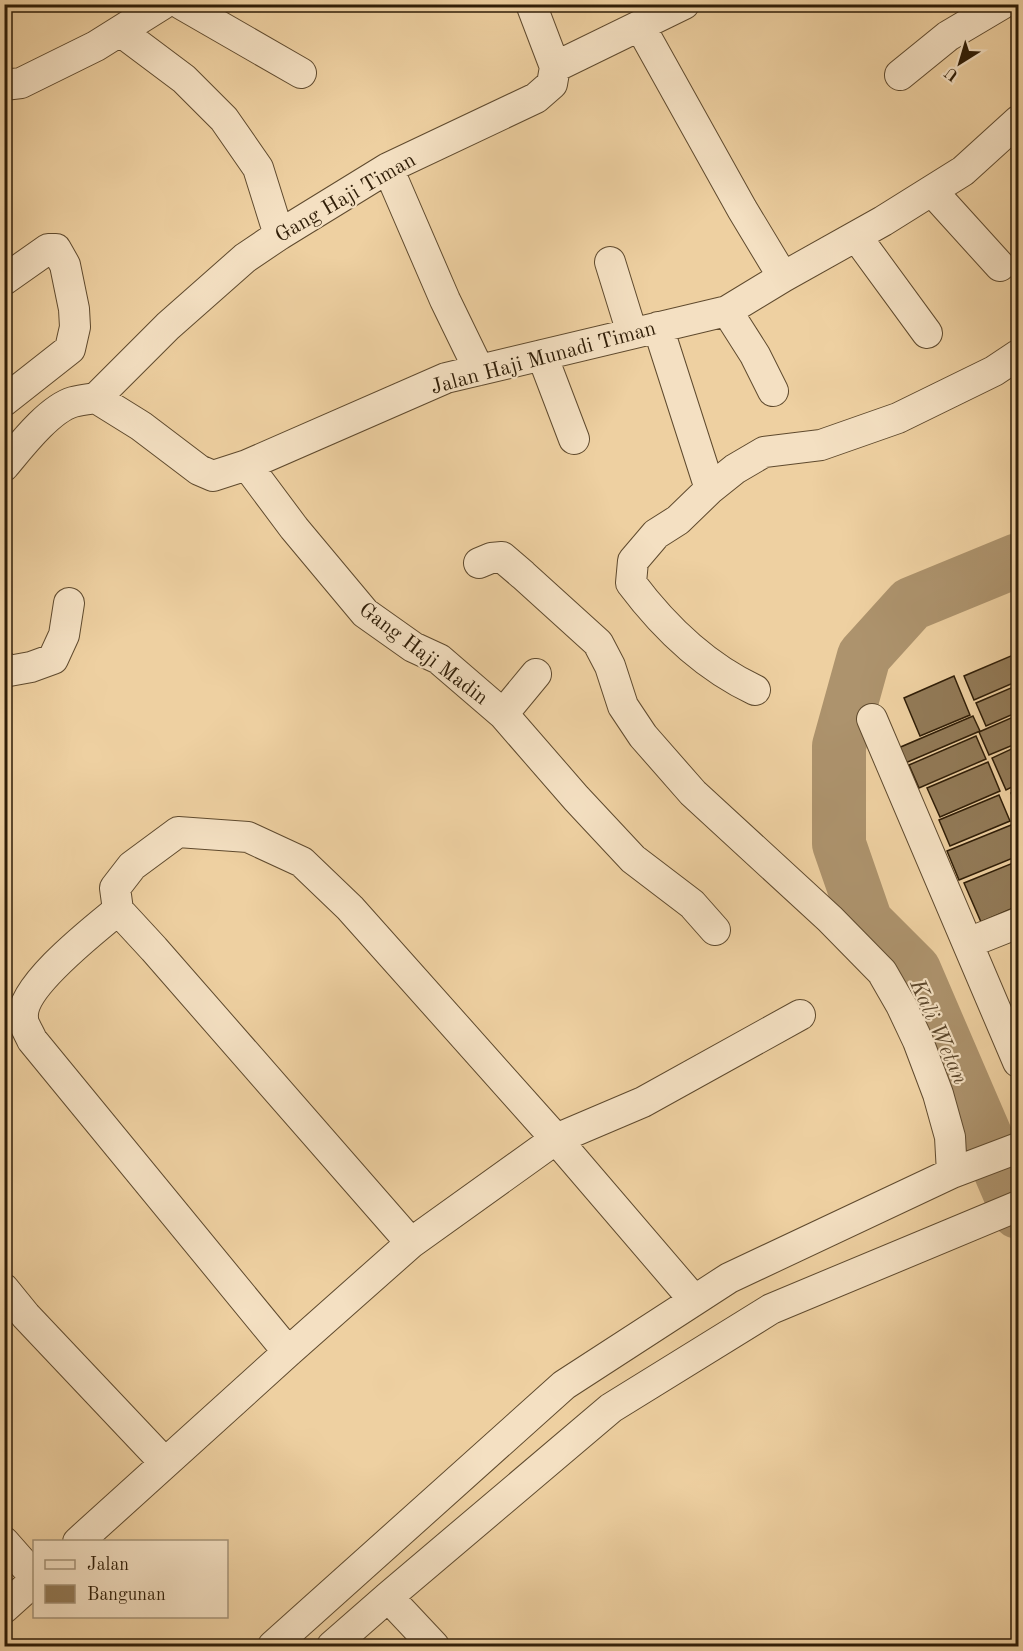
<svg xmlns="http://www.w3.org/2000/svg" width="1023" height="1651" font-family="'Old Standard TT',serif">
	<rect width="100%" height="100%" fill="#eed0a1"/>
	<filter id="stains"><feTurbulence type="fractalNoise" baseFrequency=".00333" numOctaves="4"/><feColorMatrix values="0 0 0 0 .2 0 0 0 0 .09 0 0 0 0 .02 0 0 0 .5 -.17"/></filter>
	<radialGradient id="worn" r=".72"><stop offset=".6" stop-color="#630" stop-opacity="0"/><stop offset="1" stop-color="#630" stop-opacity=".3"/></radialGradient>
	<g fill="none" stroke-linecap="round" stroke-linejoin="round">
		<path stroke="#ad936d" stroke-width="54" d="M1018,560l-107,44 -47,52 -25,90v98l27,78 48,48 104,242"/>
	</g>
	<path fill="#927a57" stroke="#2f1d07" stroke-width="1.5" d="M1018,653v28l-44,19 -10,-24z
		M954,676l16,39 -50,21 -16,-38z
		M1018,685v27l-32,14 -10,-23z
		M1018,715v28l-29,12 -10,-23z
		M973,716l7,15 -77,33 -7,-15z
		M976,736l10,23 -67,29 -10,-23z
		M1018,746v38l-12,6 -14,-32z
		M988,762l12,29 -60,26 -13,-29z
		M1018,790v21l-7,-18z
		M999,795l11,26 -60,25 -11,-26z
		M1016,823l2,6v27l-59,24 -12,-29z
		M1018,861v45l-37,16 -17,-39z"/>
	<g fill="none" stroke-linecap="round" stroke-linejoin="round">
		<defs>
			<path id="minor" d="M181,4l120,69
				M640,26l102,183 41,68
				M120,31l64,48 40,40 34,49 21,67
				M555,67l129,-63
				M900,75l48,-39 54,-32
				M4,85l17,-2 75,-37 67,-42
				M388,168l57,132 34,70
				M932,191l68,75
				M856,236l71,97
				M610,262l22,71
				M4,280l44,-31h8l9,16 9,44 1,18 -5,22 -66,52
				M727,311l28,44 18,36
				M658,327l52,162
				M542,355l32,84
				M96,398l72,-72 77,-68 34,-23 109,-67 148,-70 16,-14 3,-17 -24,-63
				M247,465l47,63 71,85 48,34 26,12 64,55 73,84 57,61 59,45 23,26
				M4,466c16,-19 45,-57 69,-64 7,-2 16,-3 23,-4l45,28 58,44 14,6 34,-11 199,-87 281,-67 56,-34 100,-56 80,-50 55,-50
				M479,563l12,-5 11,-1 21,18 75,68 12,23 13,40 20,30 50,57 137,126 52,53 19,33 17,36 20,53 12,43 2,36
				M4,667l5,4 22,-4 22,-8 11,-24 5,-32
				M755,690c-51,-24 -91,-63 -124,-107l2,-22 23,-27 22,-14 32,-31 25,-20 29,-17 57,-7 77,-27 96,-47 24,-16
				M503,714l33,-40
				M872,719l146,343
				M118,910c-23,19 -98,77 -95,108 0,6 6,15 9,22l256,312
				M968,943l50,-20
				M411,1243l145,-104 87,-37 157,-87
				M4,1289l22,27 139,147
				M4,1542l30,34
				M78,1542l210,-190 123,-109 -257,-294 -36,-39 -3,-22 17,-22 46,-34 70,5 54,25 48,46 206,231 138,161
				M388,1597l46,49
				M4,1608l30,-27
				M273,1646l291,-261 165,-107 223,-105 66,-25
				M332,1646l56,-49 223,-189 160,-99 247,-103"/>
		</defs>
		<use href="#minor" stroke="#5f4a2e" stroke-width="32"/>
		<use href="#minor" stroke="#f4e0c2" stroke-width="30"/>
	</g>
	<g text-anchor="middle" stroke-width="4.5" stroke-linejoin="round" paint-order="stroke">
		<g font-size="21" fill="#2f1d07" stroke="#f4e0c2">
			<text transform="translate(345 197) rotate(-30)" y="7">Gang Haji Timan</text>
			<text transform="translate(543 357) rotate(-15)" y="7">Jalan Haji Munadi Timan</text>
			<text transform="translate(424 653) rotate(37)" y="7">Gang Haji Madin</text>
		</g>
		<g font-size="22" font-style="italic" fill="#5b462b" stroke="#f4e0c2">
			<text transform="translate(940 1031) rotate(66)" y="8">Kali Wetan</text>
		</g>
	</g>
	<rect width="1023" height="1651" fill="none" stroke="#eed0a1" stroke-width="24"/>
	<rect x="6" y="6" width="1011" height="1639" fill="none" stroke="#2f1d07" stroke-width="3"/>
	<rect x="12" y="12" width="999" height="1627" fill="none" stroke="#2f1d07" stroke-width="1.5"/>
	<rect x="33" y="1540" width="195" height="78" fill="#f4e0c2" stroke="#a59277" stroke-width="1.5"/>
	<rect x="45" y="1560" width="30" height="9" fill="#f4e0c2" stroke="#a59277" stroke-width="1.5"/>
	<text x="87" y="1570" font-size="18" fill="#2f1d07">Jalan</text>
	<rect x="45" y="1585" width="30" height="18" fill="#927a57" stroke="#a59277" stroke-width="1.5"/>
	<text x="87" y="1600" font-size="18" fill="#2f1d07">Bangunan</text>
	<g transform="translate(960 63) rotate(217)" stroke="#f4e0c2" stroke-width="4.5" paint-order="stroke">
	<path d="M0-4.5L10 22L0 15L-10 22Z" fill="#2f1d07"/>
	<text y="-9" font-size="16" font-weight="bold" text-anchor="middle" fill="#2f1d07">U</text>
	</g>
	<rect width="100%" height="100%" filter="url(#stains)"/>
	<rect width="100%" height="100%" fill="url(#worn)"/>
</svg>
